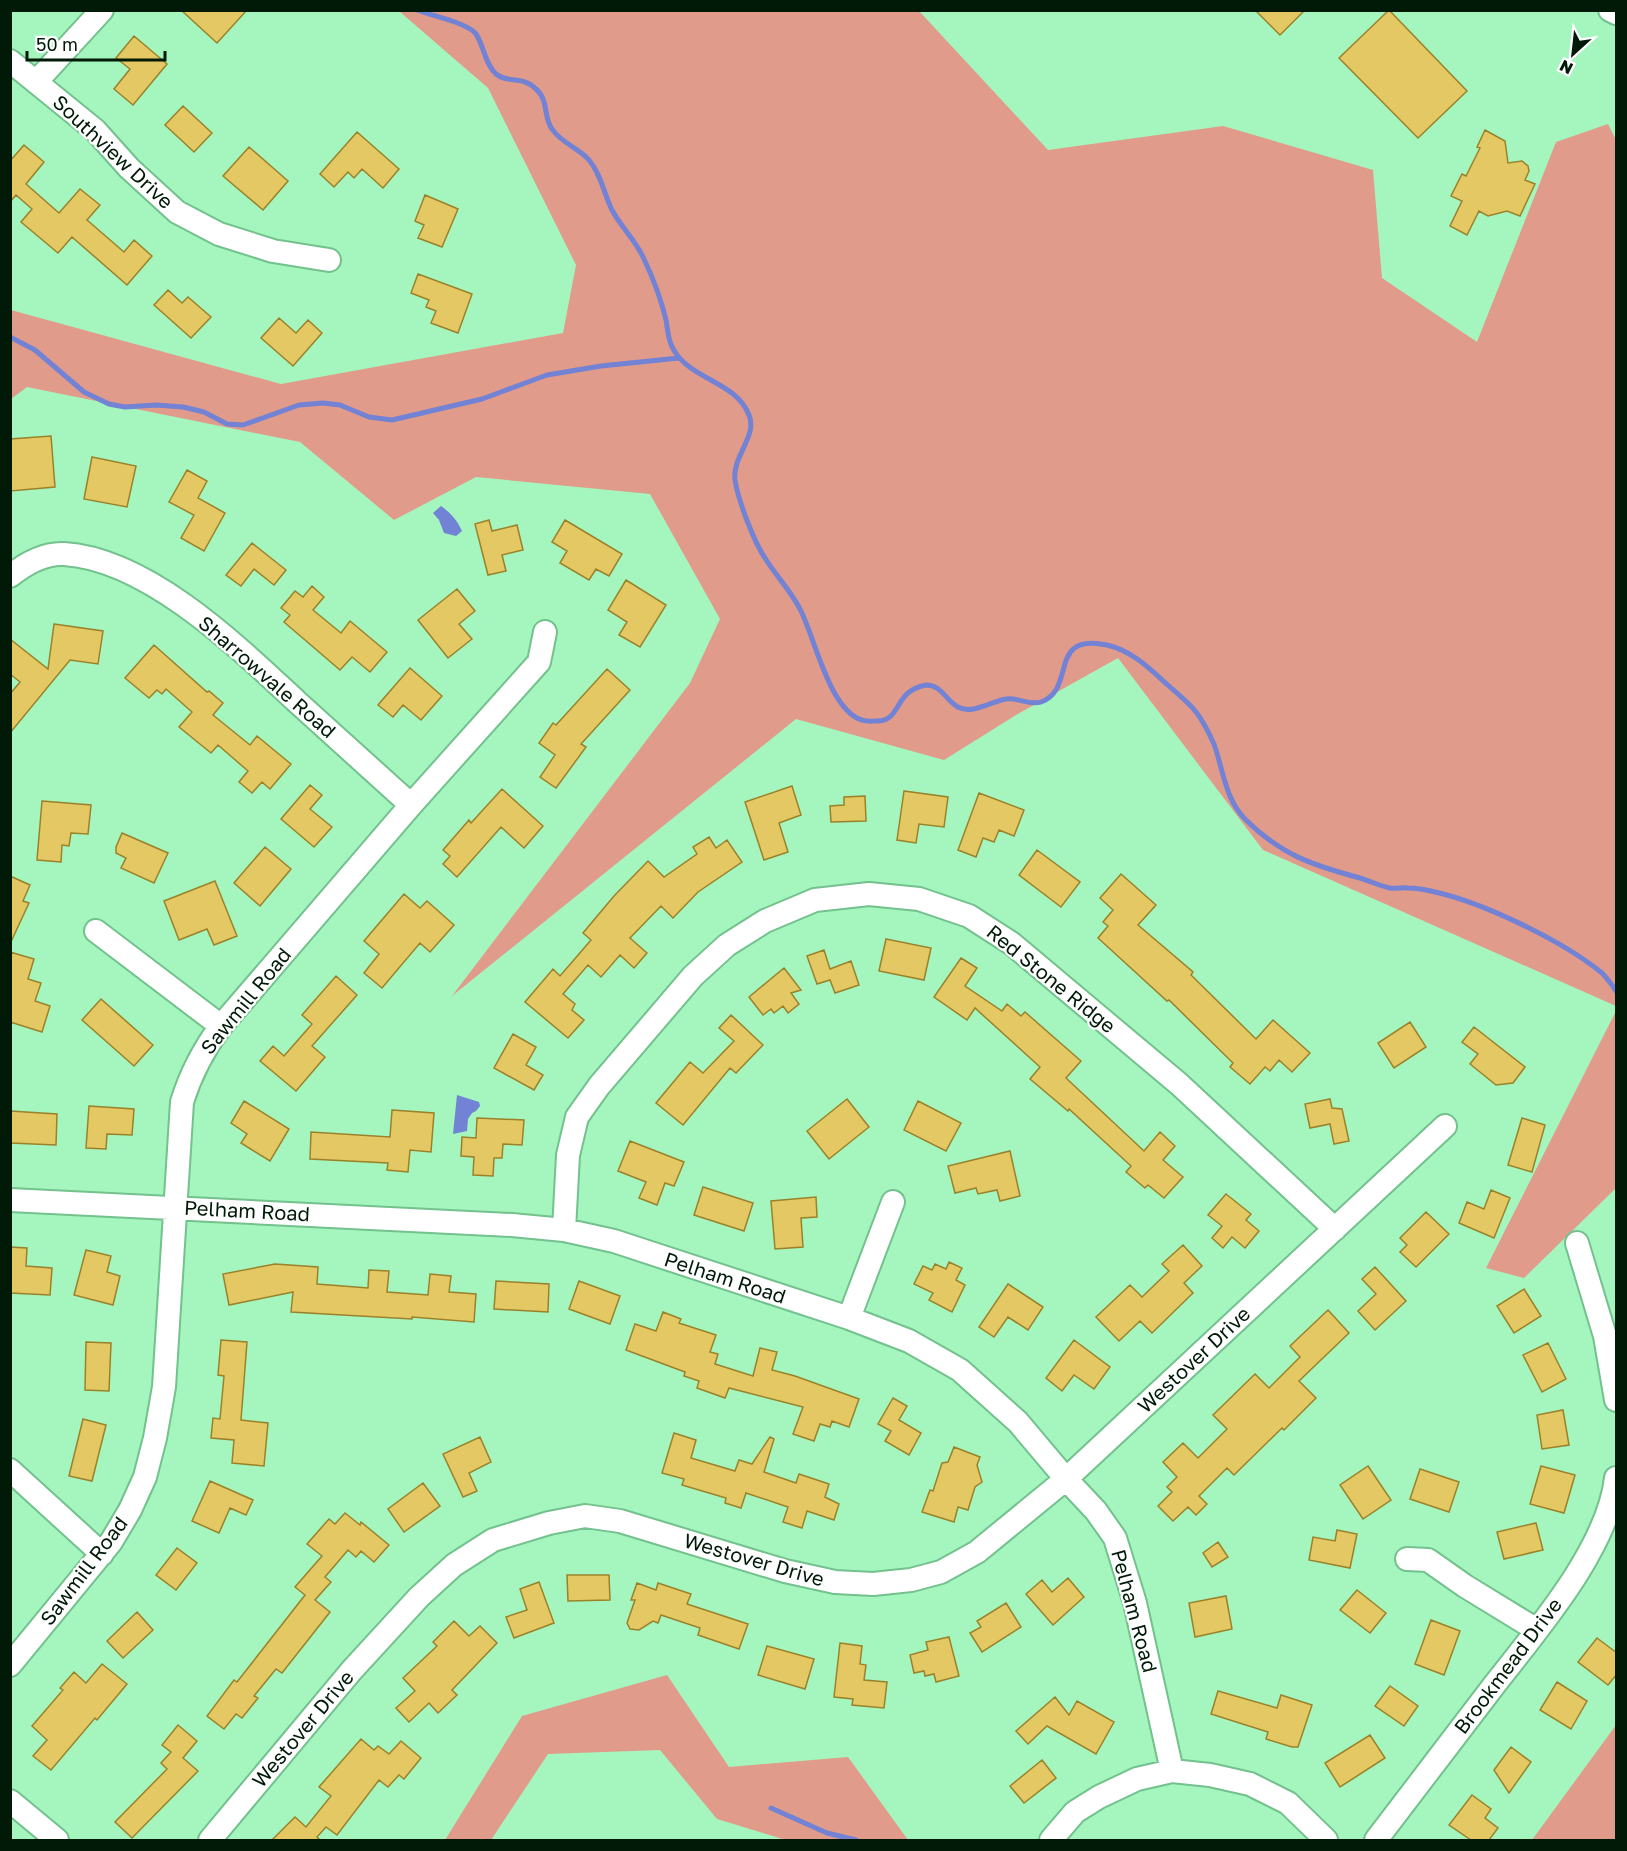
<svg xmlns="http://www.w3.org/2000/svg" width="1627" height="1851" font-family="'Golos Text',sans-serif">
	<rect width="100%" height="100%" fill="#a5f5bf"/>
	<path fill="#e19b8a" d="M399,11h520l129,139 175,-24 150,44 9,108 95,64 79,-200 52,-18 8,16v866l-353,-156 -145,-192 -102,57 -72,45 -148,-41 -344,277 238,-313 30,-64 -70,-125 -174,-17 -82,43 -94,-78 -273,-55 -16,12v-89l270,74 282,-51 13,-68 -88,-177z
		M1616,1011v177l-92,90 -38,-10z
		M667,1675l62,92 119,-10 60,83h-122l-69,-21 -57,-69 -112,4 -57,86h-46l77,-124z
		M1616,1725v115h-84z"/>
	<path fill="#7282d4" d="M441,506c10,7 16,14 21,25l-6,5 -12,-3 -5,-13 -6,-7z
		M457,1095l22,7 1,4 -4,5 -4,2 -4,6 -1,12 -14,3z"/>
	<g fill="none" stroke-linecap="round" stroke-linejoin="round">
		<path stroke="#7282d4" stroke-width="5" d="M417,10c15,6 51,13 59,24 8,12 9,30 20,40 12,10 26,1 40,15 13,11 7,28 16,40 9,14 27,19 37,31 12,14 15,34 23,50 9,17 24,31 32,49 9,19 17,40 22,61 2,11 2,22 9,32 18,28 61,30 74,63 9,21 -17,41 -14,65 3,20 19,62 30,78 11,18 27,34 36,53 14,28 29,100 61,109 5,2 10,1 15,1 19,0 19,-18 31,-28 5,-4 12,-7 18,-8 16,0 19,15 32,22 14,8 34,-6 48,-8 12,-2 23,7 35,3 36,-13 6,-70 66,-57 26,6 44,25 63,42 9,8 19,16 26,25 8,10 13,21 18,32 9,25 11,55 31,75 36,36 67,46 115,59 10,3 20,8 30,10 6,1 13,-1 18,0 9,0 19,2 27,4 49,11 128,49 167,81 6,6 10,12 14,18
			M10,337l25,13 49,42 25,12 16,3 31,-2 27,2 21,5 23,12 16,1 56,-20 24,-2 17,2 29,12 23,3 90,-21 65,-24 54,-9 78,-8
			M771,1808l56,25 29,7"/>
	</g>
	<path fill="#e4c863" stroke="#9a822a" stroke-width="1.5" d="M181,10h66l-30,33z
		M1255,10h50l-25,25z
		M1389,10l78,81 -49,47 -79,-80z
		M134,36l33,28 -34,41 -19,-16 16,-20 -14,-11z
		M183,106l29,27 -18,19 -29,-27z
		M1485,130l20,11 3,22 14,-2 6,5 1,5 -4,9 10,4 -15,32 -13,-5 -19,5 -9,-5 -12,24 -17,-9 12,-25 -11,-5 11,-22 4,2 14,-28 -3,-1z
		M357,132l42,37 -16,19 -21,-19 -8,9 -6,-6 -14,15 -14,-13z
		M24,145l20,17 -18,22 33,29 21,-24 20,16 -13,15 37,32 10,-12 18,16 -25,29 -55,-48 -14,16 -37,-31 11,-13 -16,-14 -6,7v-41z
		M249,147l39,34 -25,29 -40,-34z
		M425,195l33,14 -16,38 -24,-9 6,-13 -9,-4z
		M418,274l54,20 -14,39 -27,-10 5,-12 -10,-4 3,-7 -18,-7z
		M168,290l14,13 6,-6 23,20 -20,21 -37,-33z
		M279,318l17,15 12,-13 14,13 -29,33 -32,-28z
		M51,436l4,51 -45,4v-52z
		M92,457l44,9 -9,41 -43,-8z
		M187,470l20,11 -9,17 27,15 -21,38 -23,-13 13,-23 -25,-13z
		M489,520l3,11 25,-6 6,25 -21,5 4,16 -18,4 -13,-51z
		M565,520l57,34 -13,22 -13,-7 -7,11 -29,-17 7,-12 -15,-9z
		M252,543l34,27 -12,15 -20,-16 -13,17 -15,-11z
		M626,580l40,25 -26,42 -21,-12 8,-13 -19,-12z
		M312,586l12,11 -11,13 28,23 9,-12 37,31 -17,20 -18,-15 -12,13 -56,-48 6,-7 -9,-7 14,-17 8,6z
		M457,589l18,22 -16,13 13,15 -24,19 -30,-38z
		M54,624l49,7 -5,33 -28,-4 -60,73v-39l10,-12 -10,-8v-35l38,30z
		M154,645l53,47 2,-1 14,12 -10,12 37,30 7,-9 34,28 -21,25 -8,-7 -10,11 -13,-11 9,-11 -30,-26 -7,8 -32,-26 13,-15 -26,-23 -4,5 -5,-4 -8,8 -24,-20z
		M410,668l32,28 -21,24 -18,-15 -10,12 -15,-12z
		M607,669l23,21 -49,54 5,3 -30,41 -16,-11 15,-22 -16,-12 14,-20 3,2z
		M310,785l12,10 -12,14 22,18 -18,20 -33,-28z
		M792,786l9,29 -22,8 9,29 -24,8 -19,-58z
		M502,789l41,37 -19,22 -23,-21 -44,50 -14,-13 7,-8 -7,-6 26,-30 2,3z
		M904,791l44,6 -4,30 -25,-3 -3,19 -19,-3z
		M979,793l45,17 -10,26 -15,-6 -5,12 -11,-4 -7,19 -18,-7z
		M865,796l1,25 -35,1 -1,-16 14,-1v-8z
		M42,801l49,4 -3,29 -17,-1 -2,13 -7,-1 -1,17 -24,-2z
		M122,833l46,20 -14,30 -33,-15 5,-10 -10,-5v-6z
		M709,837l7,11 11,-8 15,22 -44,30 -25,26 -12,-12 -31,32 17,15 -13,15 -14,-13 -19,22 -13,-12 -25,29 12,10 -3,6 12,10 -16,18 -43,-36 28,-33 7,7 31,-36 -8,-7 31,-37 34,-35 16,16 33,-23 -4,-7z
		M265,847l26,22 -31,37 -26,-23z
		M1037,850l43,32 -19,25 -42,-32z
		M1121,874l35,31 -18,20 55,47 -2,3 65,64 17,-19 37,33 -18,19 -13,-12 -9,11 -5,-4 -15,17 -20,-17 3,-4 -64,-63 -2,1 -69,-63 10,-12 -5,-4 10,-12 -13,-12z
		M10,876l20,9 -7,16 6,2 -19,41z
		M215,881l22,55 -23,9 -7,-16 -28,11 -15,-39z
		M404,894l16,14 7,-7 27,24 -24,27 -10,-9 -38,45 -18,-15 15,-19 -15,-13z
		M886,939l45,9 -7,32 -45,-9z
		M824,950l6,19 21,-8 8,24 -24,8 -5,-13 -13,4 -10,-28z
		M10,952l24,7 -6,20 13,4 -6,18 15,5 -8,26 -32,-10z
		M961,958l16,10 -12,18 37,25 5,-7 14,12 4,-4 56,49 -15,17 78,73 16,-19 15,14 -12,14 20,17 -19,21 -16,-13 -3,3 -19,-16 5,-6 -62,-57 -1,2 -38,-32 10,-12 -65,-59 -8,12 -33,-23z
		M784,968l17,22 -10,3 8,11 -11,9 -5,-7 -9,7 -3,-4 -8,6 -14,-18z
		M336,976l21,19 -45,51 13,11 -29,34 -36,-30 13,-15 11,10 28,-32 -10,-9z
		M101,999l52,46 -19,21 -52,-46z
		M731,1015l32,30 -27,28 -6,-5 -47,57 -27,-22 34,-41 13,11 31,-32 -15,-13z
		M1410,1022l16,25 -32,21 -16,-25z
		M1474,1027l51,40 -12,16 -17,2 -26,-21 8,-10 -16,-12z
		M513,1034l23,13 -10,18 17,10 -9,15 -40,-22z
		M847,1099l22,28 -40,32 -22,-28z
		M1330,1099l2,9 10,1 7,32 -15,3 -4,-20 -20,4 -5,-24z
		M244,1101l45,28 -19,32 -29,-18 6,-9 -16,-11z
		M918,1101l43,22 -15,28 -42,-21z
		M89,1106l45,3 -2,26 -25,-1 -1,15 -20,-1z
		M392,1110l42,3 -3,39 -21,-2 -2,22 -21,-2 1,-7 -78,-4 1,-27 79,5z
		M10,1111l47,3 -1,31 -46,-2z
		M477,1118l47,2 -2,25 -19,-1 -1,14h-8l-1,18 -20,-1 1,-18 -13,-1 1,-19 14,1z
		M1522,1118l23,7 -13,47 -24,-7z
		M630,1141l54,21 -10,24 -9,-3 -8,22 -18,-7 7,-16 -28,-11z
		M1010,1151l10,45 -20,5 -3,-11 -19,4 -2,-6 -21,5 -7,-27z
		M703,1187l50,16 -9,28 -50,-16z
		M1491,1190l19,8 -16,40 -35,-15 8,-21 17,7z
		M1226,1194l25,20 -5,6 13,11 -14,17 -13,-11 -9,11 -11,-10 10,-12 -14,-11z
		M816,1197l1,20 -16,1 2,29 -28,2 -4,-48z
		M1426,1212l23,22 -33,33 -16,-15 7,-7 -7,-7z
		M1183,1245l19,21 -18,17 9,10 -41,40 -12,-12 -21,20 -23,-24 34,-32 12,12 27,-26 -7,-7z
		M10,1247l17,1 -1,18 26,2 -2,27 -40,-2z
		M86,1250l25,6 -4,16 13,4 -7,29 -39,-10z
		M949,1262l13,6 -6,12 9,5 -13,27 -23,-12 4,-7 -19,-9 9,-18 9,4 3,-6 11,5z
		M275,1264l43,3 -1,17 51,4 1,-18 20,1 -2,21 41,3 2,-21 21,2 -2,16 27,2 -2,28 -62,-5v2l-121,-7 2,-20 -64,13 -6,-31z
		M1375,1267l31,34 -31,29 -17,-19 18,-17 -14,-15z
		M496,1281l53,3 -1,28 -54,-3z
		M579,1281l41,15 -10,28 -41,-15z
		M1008,1284l35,23 -15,23 -20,-13 -14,20 -15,-10z
		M1524,1289l17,27 -27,17 -17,-27z
		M1328,1310l21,23 -50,48 17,17 -32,32 -2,-2 -48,47 -7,-7 -28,28 8,8 -11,11 -8,-8 -15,14 -15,-15 14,-14 -5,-5 10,-10 -14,-15 20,-19 15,15 29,-29 -14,-14 42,-41 14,14 31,-31 -10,-11z
		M663,1312l18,7 -2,4 37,12 -6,17 8,2 -3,10 38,12 7,-28 17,4 -5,18 23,6 64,23 -10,28 -17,-6 -2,6 -10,-3 -6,17 -21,-7 10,-27 -74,-19 -4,10 -28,-10 2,-7 -15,-5 1,-4 -59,-22 9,-26 21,7z
		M221,1340l26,2 -6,78 27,3 -4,43 -32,-3 2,-23 -23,-2 2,-20 7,1 4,-43 -6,-1z
		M1074,1340l36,27 -16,22 -20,-14 -12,16 -16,-13z
		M86,1342l25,1 -2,48 -24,-1z
		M1548,1343l18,36 -24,13 -19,-37z
		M893,1398l14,8 -8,14 22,13 -12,22 -24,-14 6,-10 -13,-7z
		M1563,1410l6,35 -27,4 -5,-34z
		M83,1419l23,6 -14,56 -23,-5z
		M674,1433l22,7 -5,18 44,13 4,-11 13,4 18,-27 4,2 -10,33 32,11 3,-9 30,10 -4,13 14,7 -5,16 -27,-9 -5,17 -19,-6 5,-15 -42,-14 -5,15 -16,-5 1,-5 -44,-13 2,-6 -22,-6z
		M480,1437l11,25 -22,11 8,18 -14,6 -20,-43z
		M954,1447l26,10 -3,8 5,17 -7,5 -7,23 -10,-3 -4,15 -32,-10 8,-22 3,1 9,-28 6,-1z
		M1368,1466l23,34 -28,19 -23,-34z
		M1541,1466l34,9 -11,38 -34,-9z
		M1420,1469l39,13 -10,30 -39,-13z
		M210,1481l43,19 -7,15 -16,-7 -11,25 -27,-12z
		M423,1483l17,23 -36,26 -16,-23z
		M345,1513l15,12 1,-3 28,23 -15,17 -13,-11 -5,6 -8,-7 -23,27 6,5 -16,18 15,12 -48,61 -6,-4 -22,27 4,2 -16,20 -6,-4 -12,15 -17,-13 27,-36 3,2 68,-87 -10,-8 27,-31 -15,-12 22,-25 6,5z
		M1536,1523l7,27 -39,9 -7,-27z
		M1337,1530l20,4 -7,34 -41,-8 4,-23 22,4z
		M1218,1542l10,15 -16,10 -9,-14z
		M177,1548l20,15 -21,27 -20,-15z
		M567,1575h42l1,25 -42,1z
		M1068,1578l16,19 -31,28 -27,-31 16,-14 10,12z
		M539,1582l15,41 -40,15 -8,-21 21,-7 -7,-21z
		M637,1583l19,7 2,-7 33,11 -4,10 61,20 -9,25 -41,-14 2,-7 -39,-13 -3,8 -5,-2 -14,9 -9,-1 -3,-6 8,-23h-4z
		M1357,1590l29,23 -16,20 -30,-23z
		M1226,1596l6,33 -37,8 -6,-34z
		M1006,1603l15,24 -39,25 -12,-19 11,-6 -4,-6z
		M137,1612l16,18 -30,28 -16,-17z
		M1431,1620l29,11 -16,44 -29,-11z
		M454,1621l15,15 11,-10 17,17 -45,47 5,5 -19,18 -9,-10 -20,19 -13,-14 19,-17 -12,-13 34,-32 -4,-4z
		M949,1637l10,39 -23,6 -2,-8 -9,2 -1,-5 -10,2 -4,-18 18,-5 -2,-8z
		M1597,1638l20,15v21l-9,11 -30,-23z
		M840,1643l22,3 -2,18 6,1 -2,15 23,2 -3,26 -32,-3 1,-6 -19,-2z
		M767,1646l47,13 -9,30 -47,-14z
		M102,1664l25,20 -30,36 -2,-2 -44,52 -18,-14 14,-16 -15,-14 31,-36 -3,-2 14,-16 12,11z
		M1557,1682l30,19 -16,28 -31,-19z
		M1390,1686l28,20 -14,20 -29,-20z
		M1218,1691l59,17 4,-13 31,10 -14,42h-6l-26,-8 2,-7 -57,-18z
		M1055,1697l14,18 8,-14 37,21 -18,32 -49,-28 -19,18 -12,-13z
		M178,1725l19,16 -14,17 15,13 -66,67 -17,-16 52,-53 -6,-6 10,-11 -9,-7z
		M1370,1735l15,23 -45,29 -15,-24z
		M361,1739l13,11 4,-4 11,8 12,-13 20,17 -17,21 -5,-4 -11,12 -9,-7 -42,55 -11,-8 -9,10 3,3h-48l23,-23 11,10 25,-31 -12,-9z
		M1511,1747l20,15 -22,31 -15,-23z
		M1042,1760l14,18 -32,25 -14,-17z
		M1472,1795l19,14 -6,9 13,10 -9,12h-18l-22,-15z"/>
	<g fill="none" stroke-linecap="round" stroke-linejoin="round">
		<defs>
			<path id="minor" d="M1610,10l6,3
				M10,61l85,69 34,38 48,44 42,22 54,17 56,9
				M36,82l66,-72
				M10,576c15,-12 35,-23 54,-22 84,5 174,93 232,147 39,35 77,70 115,104
				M96,931l125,95
				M10,1200l502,25 52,5 50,11 235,77 60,23 51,29 58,52 48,57 30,32 19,27 20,65 37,168
				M564,1230l4,-75 9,-38 22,-31 94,-110 34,-31 38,-24 50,-21 54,-6 50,5 50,17 42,27 168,141 156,145
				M1577,1243l28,93 11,64
				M849,1318l44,-116
				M10,1470l92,84
				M1407,1559l21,1 37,26 72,44
				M10,1665l101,-123 19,-32 15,-33 10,-39 9,-51 18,-285c9,-29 21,-52 39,-76l190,-221 128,-143 6,-30
				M10,1801l47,39
				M210,1840l142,-170 67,-73 35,-32 39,-25 56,-17 36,-7 35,5 165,50 50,11 38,2 38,-4 30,-8 36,-20 89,-73 379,-353
				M1051,1840l24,-28 24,-15 38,-18 35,-8 38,4 40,9 38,19 38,37
				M1376,1840c40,-52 79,-104 119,-156 43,-55 113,-136 121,-206"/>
		</defs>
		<use href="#minor" stroke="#73c18d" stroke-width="26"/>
		<use href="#minor" stroke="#fff" stroke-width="22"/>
	</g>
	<g text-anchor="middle" stroke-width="4.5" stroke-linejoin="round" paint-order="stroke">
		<g font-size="20" fill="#001a07" stroke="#fff">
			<text transform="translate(113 152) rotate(43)" y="7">Southview Drive</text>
			<text transform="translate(267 677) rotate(41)" y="7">Sharrowvale Road</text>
			<text transform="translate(1051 979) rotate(39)" y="7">Red Stone Ridge</text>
			<text transform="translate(246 1001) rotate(-51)" y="7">Sawmill Road</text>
			<text transform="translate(247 1211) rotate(3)" y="7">Pelham Road</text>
			<text transform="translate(725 1278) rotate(18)" y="7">Pelham Road</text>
			<text transform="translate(1194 1360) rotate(-43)" y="7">Westover Drive</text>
			<text transform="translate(754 1560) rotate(16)" y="7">Westover Drive</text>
			<text transform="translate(84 1571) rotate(-53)" y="7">Sawmill Road</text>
			<text transform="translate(1134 1611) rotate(75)" y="7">Pelham Road</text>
			<text transform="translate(1508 1666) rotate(-53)" y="7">Brookmead Drive</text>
			<text transform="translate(303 1729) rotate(-50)" y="7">Westover Drive</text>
		</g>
	</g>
	<rect width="1627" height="1851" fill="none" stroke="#001a07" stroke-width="24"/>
	<g transform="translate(1573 54) rotate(207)" stroke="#ffffff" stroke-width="4.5" paint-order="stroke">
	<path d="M0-4.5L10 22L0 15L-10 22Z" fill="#001a07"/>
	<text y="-9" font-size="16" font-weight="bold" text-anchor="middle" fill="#001a07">N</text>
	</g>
	<path d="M27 51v9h138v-9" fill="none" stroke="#001a07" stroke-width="3"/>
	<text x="36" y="51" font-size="18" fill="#001a07" stroke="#ffffff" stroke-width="4.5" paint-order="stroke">50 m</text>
</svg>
